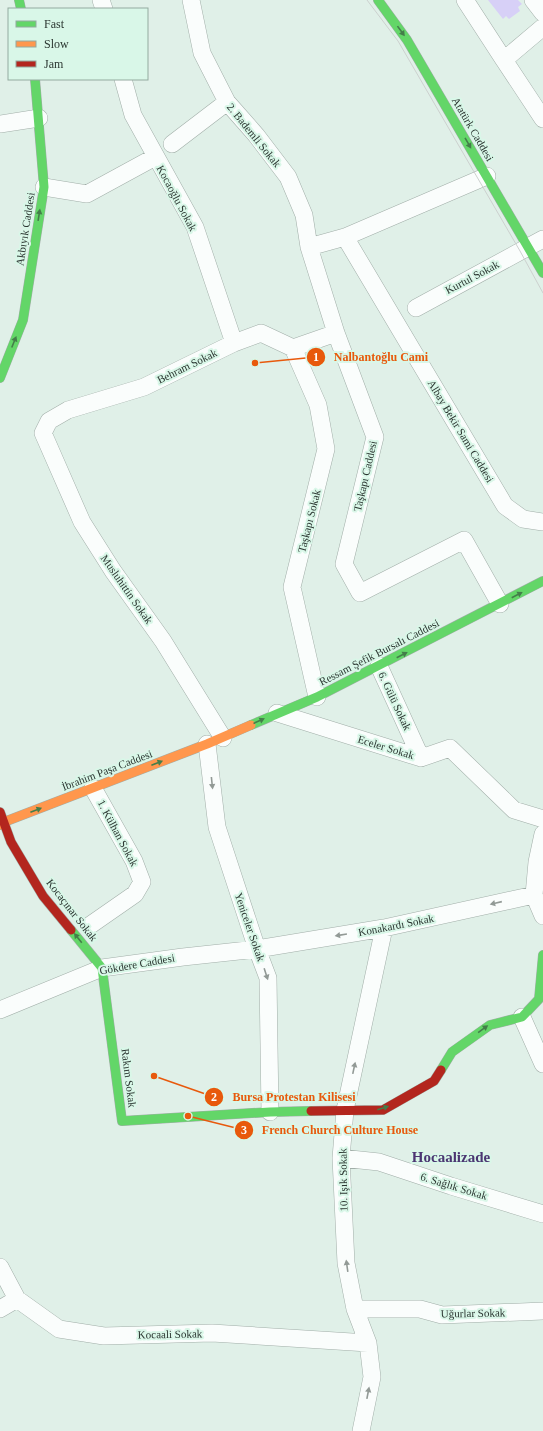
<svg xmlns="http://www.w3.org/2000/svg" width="543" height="1431" font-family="'Times New Roman',serif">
	<rect width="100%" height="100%" fill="#e0f0e8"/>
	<path fill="#d7d0f7" d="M488,0h30l4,4 -4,3 2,4 -11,8 -3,-3 -3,3z"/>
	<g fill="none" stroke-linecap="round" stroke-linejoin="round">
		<defs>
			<path id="street" d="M101,0l3,9
				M191,0l11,53 25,49 29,33 32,42 16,38 5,32 27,86 39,104 -31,127 16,29 104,-53 36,64
				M465,0l39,60
				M533,0l10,13
				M543,27l-39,33 39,59
				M123,79l10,36 62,112 39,116
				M0,124l39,-6
				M172,144l55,-42
				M44,187l43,7 68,-37
				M345,237l160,269 18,13 20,3
				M309,247l36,-10 142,-61
				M416,308l127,-69
				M293,348l25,57 8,44 -34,138 25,110
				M379,666l42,92
				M277,713l144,45 29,-10 64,62 29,9
				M223,738l-60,-97 -50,-70 -31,-49 -39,-89 6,-12 19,-11 76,-23 90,-44 27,-10 32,15 43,-15
				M207,744l10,83 40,122 11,29 2,134
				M543,834l-6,28 -3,33 9,21
				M89,926l46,-32 7,-12 -8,-21 -41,-73
				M0,1010l102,-42 81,-11 74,-8 127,-21 150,-33
				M522,1017l21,47
				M341,1158l38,4 72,24 92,28
				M0,1267l17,32 42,30 45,7 108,-3 156,10
				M0,1309l17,-10
				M355,1309h65l22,6 101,-4
				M361,1431l11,-54 -4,-34 -13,-34 -9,-46 -5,-105 4,-48 39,-182"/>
			<path id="fast" d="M19,0l2,9
				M378,0l29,40 136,233
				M0,378l23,-58 21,-133 -9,-108
				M251,725l66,-28 226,-116
				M71,930l31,38 20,153 148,-9 41,-1
				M441,1070l11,-18 38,-27 32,-8 17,-18 4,-44"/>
			<path id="slow" d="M0,825l4,-3 203,-78 44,-19"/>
			<path id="jam" d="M0,812l11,30 32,54 28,34
				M311,1111l72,-1 51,-29 7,-11"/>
		</defs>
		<use href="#street" stroke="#a1aea8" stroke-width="18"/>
		<use href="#fast" stroke="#a1aea8" stroke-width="10"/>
		<use href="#slow" stroke="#a1aea8" stroke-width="10"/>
		<use href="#jam" stroke="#a1aea8" stroke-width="10"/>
		<use href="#street" stroke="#fafdfc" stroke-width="17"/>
		<use href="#fast" stroke="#63d668" stroke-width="9"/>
		<use href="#slow" stroke="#ff974d" stroke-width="9"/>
		<use href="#jam" stroke="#b3261e" stroke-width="9"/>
		<path stroke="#ccd0ce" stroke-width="1" d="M367,0l31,41 122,210 23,42"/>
	</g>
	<defs><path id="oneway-solid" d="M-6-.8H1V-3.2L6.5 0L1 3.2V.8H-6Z"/></defs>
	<g fill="#447e4a">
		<use href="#oneway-solid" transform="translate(401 31) rotate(54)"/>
		<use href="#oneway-solid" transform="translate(468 143) rotate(60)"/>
		<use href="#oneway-solid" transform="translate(39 215) rotate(-81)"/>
		<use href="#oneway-solid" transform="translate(14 342) rotate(-68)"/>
		<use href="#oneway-solid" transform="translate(517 595) rotate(-28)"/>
		<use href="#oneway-solid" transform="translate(402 655) rotate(-27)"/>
		<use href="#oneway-solid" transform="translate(259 721) rotate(-24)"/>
		<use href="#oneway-solid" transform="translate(157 763) rotate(-21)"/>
		<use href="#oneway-solid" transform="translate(36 810) rotate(-21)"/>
		<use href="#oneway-solid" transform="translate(78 938) rotate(-129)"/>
		<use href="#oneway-solid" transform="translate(483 1029) rotate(-36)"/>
		<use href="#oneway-solid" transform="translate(383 1108) rotate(-17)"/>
	</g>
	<g fill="#929a96">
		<use href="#oneway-solid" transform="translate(212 783) rotate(84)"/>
		<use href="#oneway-solid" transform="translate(496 903) rotate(167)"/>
		<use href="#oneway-solid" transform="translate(341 935) rotate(171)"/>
		<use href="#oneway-solid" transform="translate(266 974) rotate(72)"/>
		<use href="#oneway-solid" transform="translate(354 1068) rotate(-78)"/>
		<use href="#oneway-solid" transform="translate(347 1266) rotate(-98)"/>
		<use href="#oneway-solid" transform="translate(368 1393) rotate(-79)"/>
	</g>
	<g text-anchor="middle" stroke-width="4" stroke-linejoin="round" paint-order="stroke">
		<g font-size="11" fill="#2b3631" stroke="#d9f7e8">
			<text transform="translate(473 129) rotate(60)" y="4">Atatürk Caddesi</text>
			<text transform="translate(254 135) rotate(51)" y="4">2. Bademli Sokak</text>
			<text transform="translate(177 198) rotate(62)" y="4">Kocaoğlu Sokak</text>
			<text transform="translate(25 229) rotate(-81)" y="4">Akbıyık Caddesi</text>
			<text transform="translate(472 277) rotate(-28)" y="4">Kurtul Sokak</text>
			<text transform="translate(187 366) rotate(-26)" y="4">Behram Sokak</text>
			<text transform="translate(461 431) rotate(59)" y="4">Albay Bekir Sami Caddesi</text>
			<text transform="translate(365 476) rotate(-77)" y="4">Taşkapı Caddesi</text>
			<text transform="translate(309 521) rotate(-76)" y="4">Taşkapı Sokak</text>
			<text transform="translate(127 589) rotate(55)" y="4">Musluhittin Sokak</text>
			<text transform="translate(379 652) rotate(-27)" y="4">Ressam Şefik Bursalı Caddesi</text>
			<text transform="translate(395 701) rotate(65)" y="4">6. Gülü Sokak</text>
			<text transform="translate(386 747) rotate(17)" y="4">Eceler Sokak</text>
			<text transform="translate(107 770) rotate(-21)" y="4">İbrahim Paşa Caddesi</text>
			<text transform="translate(118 833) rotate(62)" y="4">1. Külhan Sokak</text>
			<text transform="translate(72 910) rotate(52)" y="4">Kocaçınar Sokak</text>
			<text transform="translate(396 925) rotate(-11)" y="4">Konakardı Sokak</text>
			<text transform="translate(250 927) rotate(71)" y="4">Yeniceler Sokak</text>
			<text transform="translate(137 964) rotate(-10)" y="4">Gökdere Caddesi</text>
			<text transform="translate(129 1078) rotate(83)" y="4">Rakım Sokak</text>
			<text transform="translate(343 1180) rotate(-91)" y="4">10. Işık Sokak</text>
			<text transform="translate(454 1186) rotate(17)" y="4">6. Sağlık Sokak</text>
			<text transform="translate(473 1313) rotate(-1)" y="4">Uğurlar Sokak</text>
			<text transform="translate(170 1334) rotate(-1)" y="4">Kocaali Sokak</text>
		</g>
		<g font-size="15" font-weight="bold" fill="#4b3672" stroke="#d9f7e8">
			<text x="451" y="1162">Hocaalizade</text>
		</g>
	</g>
	<path fill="none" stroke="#e8590c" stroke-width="1.5" d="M255 363L316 357M154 1076L214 1097M188 1116L244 1130"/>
	<g fill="#e8590c" stroke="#d9f7e8" stroke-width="1.5">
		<circle cx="255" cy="363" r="4"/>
		<circle cx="154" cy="1076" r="4"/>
		<circle cx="188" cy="1116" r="4"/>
		<circle cx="316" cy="357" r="10"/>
		<circle cx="214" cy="1097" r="10"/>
		<circle cx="244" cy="1130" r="10"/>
	</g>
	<g font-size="12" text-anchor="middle" font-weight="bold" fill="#fff">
		<text x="316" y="361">1</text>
		<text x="214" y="1101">2</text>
		<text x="244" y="1134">3</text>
	</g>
	<g font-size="12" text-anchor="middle" font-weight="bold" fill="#e8590c" stroke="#d9f7e8" stroke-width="4" stroke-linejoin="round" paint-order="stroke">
		<text x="381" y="361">Nalbantoğlu Cami</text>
		<text x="294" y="1101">Bursa Protestan Kilisesi</text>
		<text x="340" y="1134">French Church Culture House</text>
	</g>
	<rect x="8" y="8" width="140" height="72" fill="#d9f7e8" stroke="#93aa9f"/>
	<rect x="16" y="21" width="20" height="6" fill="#63d668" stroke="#93aa9f"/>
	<text x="44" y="28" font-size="12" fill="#2b3631">Fast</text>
	<rect x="16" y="41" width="20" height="6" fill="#ff974d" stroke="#93aa9f"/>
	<text x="44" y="48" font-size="12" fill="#2b3631">Slow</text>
	<rect x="16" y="61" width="20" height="6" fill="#b3261e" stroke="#93aa9f"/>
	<text x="44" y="68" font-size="12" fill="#2b3631">Jam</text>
</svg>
